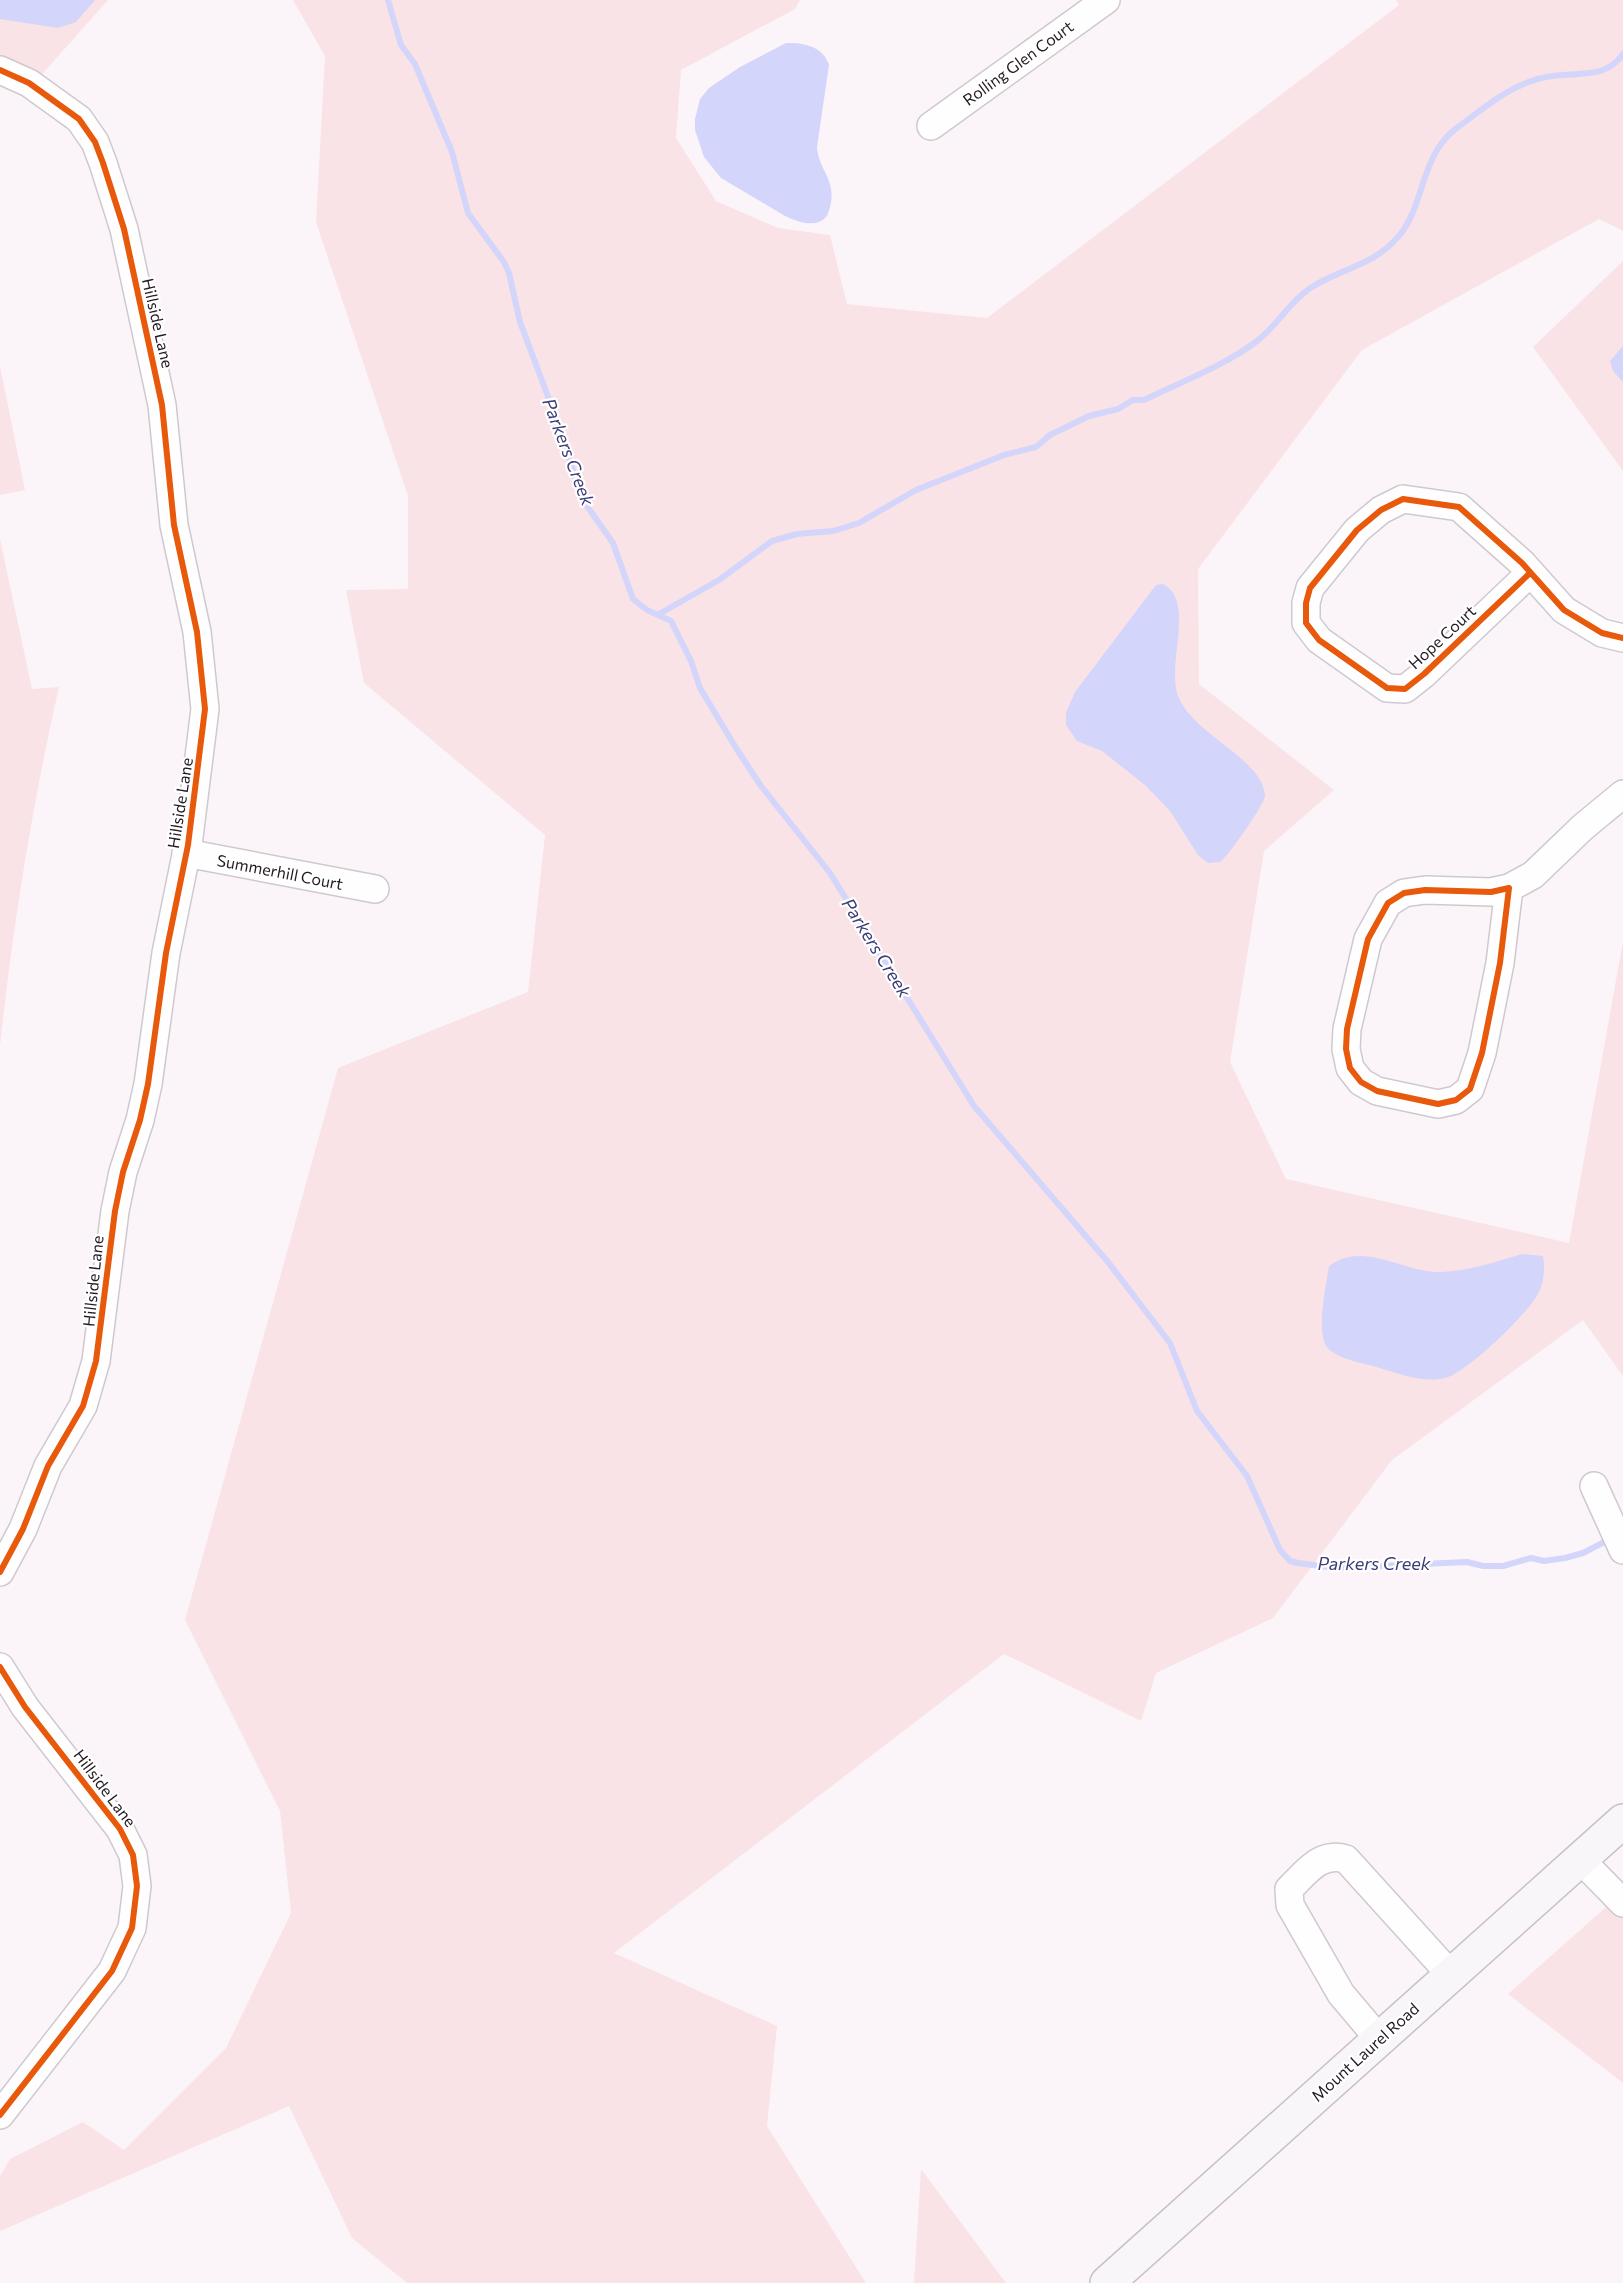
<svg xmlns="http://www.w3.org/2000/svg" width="1623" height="2283" font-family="Commissioner,sans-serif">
	<rect width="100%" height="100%" fill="#fbf5fa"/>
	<path fill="#f9e3e6" d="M0,0h108l-71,80 -37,-7z
		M293,0h507l-5,9 -114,61 -5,68 40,63 62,27 52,7 17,69 140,14 412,-313 -3,-5h227v231l-24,-12 -237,131 -164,219 1,115 135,106 -70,61 -34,211 56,117 283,64 54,-302v435l-40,-56 -191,140 -119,158 -117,55 -15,48 -137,-67 -390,299 163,73 -10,100 99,157h-459l-55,-45 -63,-132 -289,125v-55l10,-17 73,-37 41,28 102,-102 65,-135 -11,-102 -95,-191 153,-552 190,-76 17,-157 -181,-152 -18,-93 62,-1v-93l-92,-274 9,-166z
		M1623,261v210l-90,-124z
		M0,366l25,124 -25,5z
		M0,539l32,150 27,-2c-27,119 -46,238 -59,359z
		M1623,1892v191l-115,-89z
		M921,2169l85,114h-92z"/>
	<path fill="#d3d5fa" d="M0,0h95l-19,22 -18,6 -58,-9z
		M786,43c18,-1 38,4 43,22l-12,82c2,27 24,34 10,69 -11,13 -29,6 -42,0l-64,-38 -17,-21 -9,-27v-11l5,-20 9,-11 31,-21z
		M1623,346v36l-10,-11 -3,-10z
		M1163,584c33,17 3,80 15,112 16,40 85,62 87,100 0,7 -37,61 -45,66l-12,1 -10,-8 -28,-44 -25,-26 -43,-34 -25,-10 -11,-16v-12l9,-21 81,-107z
		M1522,1254l21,2c2,11 1,26 -4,36 -9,20 -73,82 -94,86 -27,6 -54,-8 -80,-14 -12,-3 -34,-8 -40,-20 -8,-18 1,-58 4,-78 36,-26 74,7 112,6 28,-1 54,-10 81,-18z"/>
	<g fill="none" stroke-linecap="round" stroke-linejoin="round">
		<path stroke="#d3d5fa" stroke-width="6" d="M388,0l13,45 14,19 37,88 16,61 36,49 5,11 11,49 39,104 23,73 31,44 20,56 14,11 24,11 20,40 9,27 36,60 25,38 69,87 144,233 134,156 62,81 27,68 50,65 33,74 10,11 8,2 38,5 131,-6 16,4h20l28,-8 13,3 21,-3 18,-5 29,-15
			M659,614l60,-34 53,-39 25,-7 36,-3 26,-8 57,-33 88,-35 32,-8 14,-12 39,-19 29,-7 15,-9h11c37,-18 80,-34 113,-59 21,-16 33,-40 55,-54 30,-19 61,-21 86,-50 28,-32 21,-82 60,-110 30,-22 57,-46 94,-51 27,-4 54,3 71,-22"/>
		<defs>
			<path id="minor" d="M0,70l29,13 50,36 16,23 8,21 21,66 38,176 12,120 23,107 8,77 -17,136 -22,108 -18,131 -8,36 -17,52 -8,39 -19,150 -13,45 -35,60 -25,63 -23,43
				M931,126l175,-126
				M1530,573l-106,101 -19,15 -18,-1 -68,-48 -13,-17v-20l4,-15 47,-58 24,-20 22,-11 56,8 63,56 42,47 38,23 21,5
				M186,853l189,36
				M1509,888l-9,75 -18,90 -12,36 -14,11 -18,4 -61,-13 -16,-9 -11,-14 -4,-19 1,-20 21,-90 20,-36 16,-10 21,-3 66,2z
				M1509,888l24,-13 50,-48 40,-33
				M1594,1486l29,64
				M0,1667l25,40 95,122 13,26 4,31 -5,42 -20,43 -112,144
				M1580,1859l43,44
				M1379,2039l-38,-45 -51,-89 -1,-16c17,-16 31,-38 57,-30l105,116"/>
			<path id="major" d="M1107,2283l516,-462"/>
		</defs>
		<use href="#minor" stroke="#d0c8cf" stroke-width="30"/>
		<use href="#major" stroke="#c6c1c9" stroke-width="36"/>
		<use href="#minor" stroke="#fefefe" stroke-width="27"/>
		<use href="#major" stroke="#f8f6f9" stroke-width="33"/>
		<defs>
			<path id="cycleway" d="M0,70l29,13 50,36 16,23 8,21 21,66 38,176 12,120 23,107 8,77 -17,136 -22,108 -18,131 -8,36 -17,52 -8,39 -19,150 -13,45 -35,60 -25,63 -23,43
				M1530,573l-106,101 -19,15 -18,-1 -68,-48 -13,-17v-20l4,-15 47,-58 24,-20 22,-11 56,8 63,56 42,47 38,23 21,5
				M1509,888l-9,75 -18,90 -12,36 -14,11 -18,4 -61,-13 -16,-9 -11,-14 -4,-19 1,-20 21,-90 20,-36 16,-10 21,-3 66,2z
				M0,1667l25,40 95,122 13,26 4,31 -5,42 -20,43 -112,144"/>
		</defs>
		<use href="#cycleway" stroke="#fff" stroke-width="10"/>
		<use href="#cycleway" stroke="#e8590c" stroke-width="6"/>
	</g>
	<g text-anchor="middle" stroke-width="4.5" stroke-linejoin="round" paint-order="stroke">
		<g font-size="16" fill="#231a22" stroke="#fff">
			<text transform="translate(1018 63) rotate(-36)" y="6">Rolling Glen Court</text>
			<text transform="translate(158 323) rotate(77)" y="6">Hillside Lane</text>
			<text transform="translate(1442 637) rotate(-43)" y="6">Hope Court</text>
			<text transform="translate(180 803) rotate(-81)" y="6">Hillside Lane</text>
			<text transform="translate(280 872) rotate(11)" y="6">Summerhill Court</text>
			<text transform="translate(93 1281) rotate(-84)" y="6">Hillside Lane</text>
			<text transform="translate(105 1788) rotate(53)" y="6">Hillside Lane</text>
			<text transform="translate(1365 2052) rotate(-42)" y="6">Mount Laurel Road</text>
		</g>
		<g font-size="18" font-style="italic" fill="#3b3c78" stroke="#fff">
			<text transform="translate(568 452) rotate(69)" y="6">Parkers Creek</text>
			<text transform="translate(876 948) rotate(58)" y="6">Parkers Creek</text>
			<text x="1374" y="1570">Parkers Creek</text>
		</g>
	</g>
</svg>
